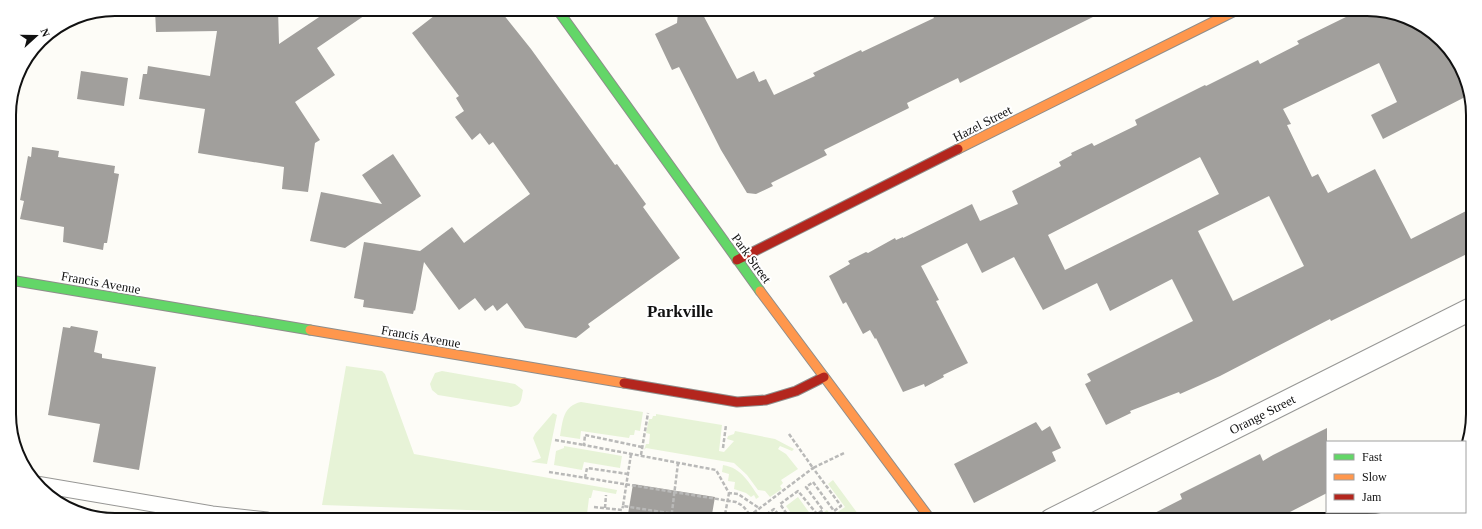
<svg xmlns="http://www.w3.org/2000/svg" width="1482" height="529" font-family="Georgia,serif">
	<rect width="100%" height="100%" fill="#fdfcf7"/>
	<path fill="#e7f3d7" d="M346,366l36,5 3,3 29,80 203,36 -1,4 -23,-4 -2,8h-2l-2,16 -265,-9z
		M442,371l73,13 8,6c-2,10 -1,15 -12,17l-73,-12 -6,-5 -2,-6 5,-11z
		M581,402l62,10 -3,19 -5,-1 -1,5h-4l-1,3 -48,-7 -1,8 -20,-3c3,-16 3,-30 21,-34z
		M553,413l4,2 -10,49 -16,-2 10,-4 -8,-20 2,-4z
		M656,414l66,11 -3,26 5,1 10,-11 -7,-2 1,-3 6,-2 1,-3 40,8 19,10 -2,2 -12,-5 -2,3 8,5 12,15 -17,11 2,3 -3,3 2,3 -12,8 -5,-6 -7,-1 -11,-15 -13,-12 -88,-15 -2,2 2,-6h3l1,-10 -4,-1 3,-14h3l1,-3h3z
		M564,446l58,10 -2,12 -36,-6 -2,8 -28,-5 2,-14 8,-3z
		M723,465c19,3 26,18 36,32l-3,2 -2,-4 -3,2 -5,-4 -12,-4 1,-7 -7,-1 1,-7 -7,-2z
		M833,480l28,38 -65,2 -10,-14 12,-9 16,22 13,-9 5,6 13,-9 -17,-23z"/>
	<path fill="#a19f9c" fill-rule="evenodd" d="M155,9h123l1,35 52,-35h43l-57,39 18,27 -40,27 25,38 -5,3 -7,49 -26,-3 2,-22 -86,-14 7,-44 -66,-10 4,-25h4l1,-8 62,10 7,-45 -61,1z
		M443,9h56l32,40 84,116 2,-1 29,40 -3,3 37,51 -92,66 2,3 -14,11 -51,-10 -18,-25 -10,8 -4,-6 -8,6 -10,-13 -16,12 -35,-48 -9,49 -1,-1 -1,4 -50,-7 1,-7 -10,-2 10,-56 56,9 32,-24 12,16 66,-49 -37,-52 -4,3 -9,-12 -8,7 -17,-23 9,-6 -8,-13 3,-2 -47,-63z
		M929,9h180l-149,74 -2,-5 -51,25 2,5 -85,42 3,5 -56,28 2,3 -17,8 -9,-1 -26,-43 -42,-83 -7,3 -17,-36 22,-11 1,-11 11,5 12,-6 36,68 17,-8 5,11 7,-3 8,16 41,-19 -2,-3 48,-23 1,2 72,-34z
		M1347,9h20l34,6 46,30 22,50 -86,44 -12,-24 26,-13 -18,-39 -96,46 8,15 -4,1 25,52 6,-3 10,19 47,-24 36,70 61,-31 1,43 -142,70 -1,-2 -110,57 -40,18 -1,-2 -49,19 1,2 -25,12 -21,-41 6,-3 -4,-7 106,-53 -21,-42 -62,32 -13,-28 -54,27 -29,-53 -32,16 -15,-30 -46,23 18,34 -3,1 32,62 -25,12 1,2 -19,10 -1,-3 -21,8 -27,-54 -1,1 -5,-9 -7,4 -17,-32 -3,2 -14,-28 21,-12 -2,-3 18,-9 2,1 27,-15 1,2 7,-3v1l69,-34 8,17 38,-17 -6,-13 49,-25 -2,-4 13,-7 -1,-2 21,-10 2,3 43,-21 -2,-5 70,-35 1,1 52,-26 2,4 39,-20 -2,-3 53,-26zM1200,157l19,37 -154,76 -17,-35zM1269,196l35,70 -71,35 -35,-70z
		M81,71l47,7 -4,28 -47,-7z
		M32,147l27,4 -1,6 57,9 -1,7 5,1 -12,69h-3l-1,7 -40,-8 1,-15 -44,-8 4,-18 -4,-1 8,-44 3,1z
		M393,154l28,42 -76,52 -35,-7 11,-49 61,12 -20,-29z
		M71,326l27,5 -4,21 8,2v4l54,9 -17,103 -46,-8 7,-38 -52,-9 15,-88 7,1z
		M1036,422l6,9 8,-5 11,22 -9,4 4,9 -82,42 -20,-39z
		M1327,428v65l-37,19 1,2 -11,6h-139l41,-21 -2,-5 80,-40 3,7 10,-6z
		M633,484l82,13 -4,23h-84z"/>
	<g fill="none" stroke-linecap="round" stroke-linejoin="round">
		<defs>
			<path id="lane" d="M36,484l176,30 55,6"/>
			<path id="street" d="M1051,520l422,-212"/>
			<path id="fast" d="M557,9l203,282
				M10,280l300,50"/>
			<path id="slow" d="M958,149l281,-140
				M760,291l171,229
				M310,330l314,53"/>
			<path id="jam" d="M737,260l221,-111
				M624,383l113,19 29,-2 30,-9 28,-14"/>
		</defs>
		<use href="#lane" stroke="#979795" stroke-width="17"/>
		<use href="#street" stroke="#979795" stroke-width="24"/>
		<use href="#fast" stroke="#8e8d8b" stroke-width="11"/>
		<use href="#slow" stroke="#8e8d8b" stroke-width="11"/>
		<use href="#jam" stroke="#8e8d8b" stroke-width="11"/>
		<path stroke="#b9b9b8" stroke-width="2.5" stroke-dasharray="4 2" stroke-linecap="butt" d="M789,434l24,34 31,-15
			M555,440l29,5
			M642,447l-57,-12 -1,10 132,25 13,23 9,1 21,14
			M723,448l3,-23
			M631,454l-8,52 91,14
			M641,455l7,-42
			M549,472l187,30 7,4 7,9
			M585,478l2,-10 41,6
			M594,507l28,3 1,-4
			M605,508l1,-13
			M593,514l33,6
			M671,520l7,-57
			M724,520l5,-27
			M744,520l69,-52 28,38 -7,5 -21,-29 -7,5 17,23 -6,4 -19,-23 -18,13 11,16
			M758,520h2
			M770,520l-3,-6 7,-5 9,11"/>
		<use href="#lane" stroke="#fffffe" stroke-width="15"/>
		<use href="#street" stroke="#fffffe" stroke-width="22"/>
		<use href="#fast" stroke="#63d668" stroke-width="9"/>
		<use href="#slow" stroke="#ff974d" stroke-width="9"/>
		<use href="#jam" stroke="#b3261e" stroke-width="9"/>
	</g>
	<g text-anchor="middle" stroke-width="4" stroke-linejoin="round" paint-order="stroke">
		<g font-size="13" fill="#111" stroke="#fff">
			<text transform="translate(982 123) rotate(-27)" y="5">Hazel Street</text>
			<text transform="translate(752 258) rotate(54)" y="5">Park Street</text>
			<text transform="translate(101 282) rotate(10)" y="5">Francis Avenue</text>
			<text transform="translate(421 336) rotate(10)" y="5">Francis Avenue</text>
			<text transform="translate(1262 414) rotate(-27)" y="5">Orange Street</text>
		</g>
		<g font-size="17" font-weight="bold" fill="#111" stroke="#fff">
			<text x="680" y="317">Parkville</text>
		</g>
	</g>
	<path d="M0 0H1482V529H0ZM115 16H1367A99 99 0 0 1 1466 115V414A99 99 0 0 1 1367 513H115A99 99 0 0 1 16 414V115A99 99 0 0 1 115 16Z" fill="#fff" fill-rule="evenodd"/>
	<path fill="none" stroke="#111" stroke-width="2" d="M115 16H1367A99 99 0 0 1 1466 115V414A99 99 0 0 1 1367 513H115A99 99 0 0 1 16 414V115A99 99 0 0 1 115 16Z"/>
	<rect x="1326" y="441" width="140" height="72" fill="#ffffff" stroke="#a0a0a0"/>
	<rect x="1334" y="454" width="20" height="6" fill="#63d668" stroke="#a0a0a0"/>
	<text x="1362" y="461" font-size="12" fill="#111111">Fast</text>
	<rect x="1334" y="474" width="20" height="6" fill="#ff974d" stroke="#a0a0a0"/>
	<text x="1362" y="481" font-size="12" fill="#111111">Slow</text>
	<rect x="1334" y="494" width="20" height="6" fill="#b3261e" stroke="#a0a0a0"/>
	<text x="1362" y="501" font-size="12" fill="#111111">Jam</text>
	<g transform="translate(36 36) rotate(69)" stroke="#ffffff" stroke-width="3" paint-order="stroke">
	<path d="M0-3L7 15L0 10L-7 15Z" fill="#111111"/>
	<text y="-6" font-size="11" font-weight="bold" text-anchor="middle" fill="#111111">N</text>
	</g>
</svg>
